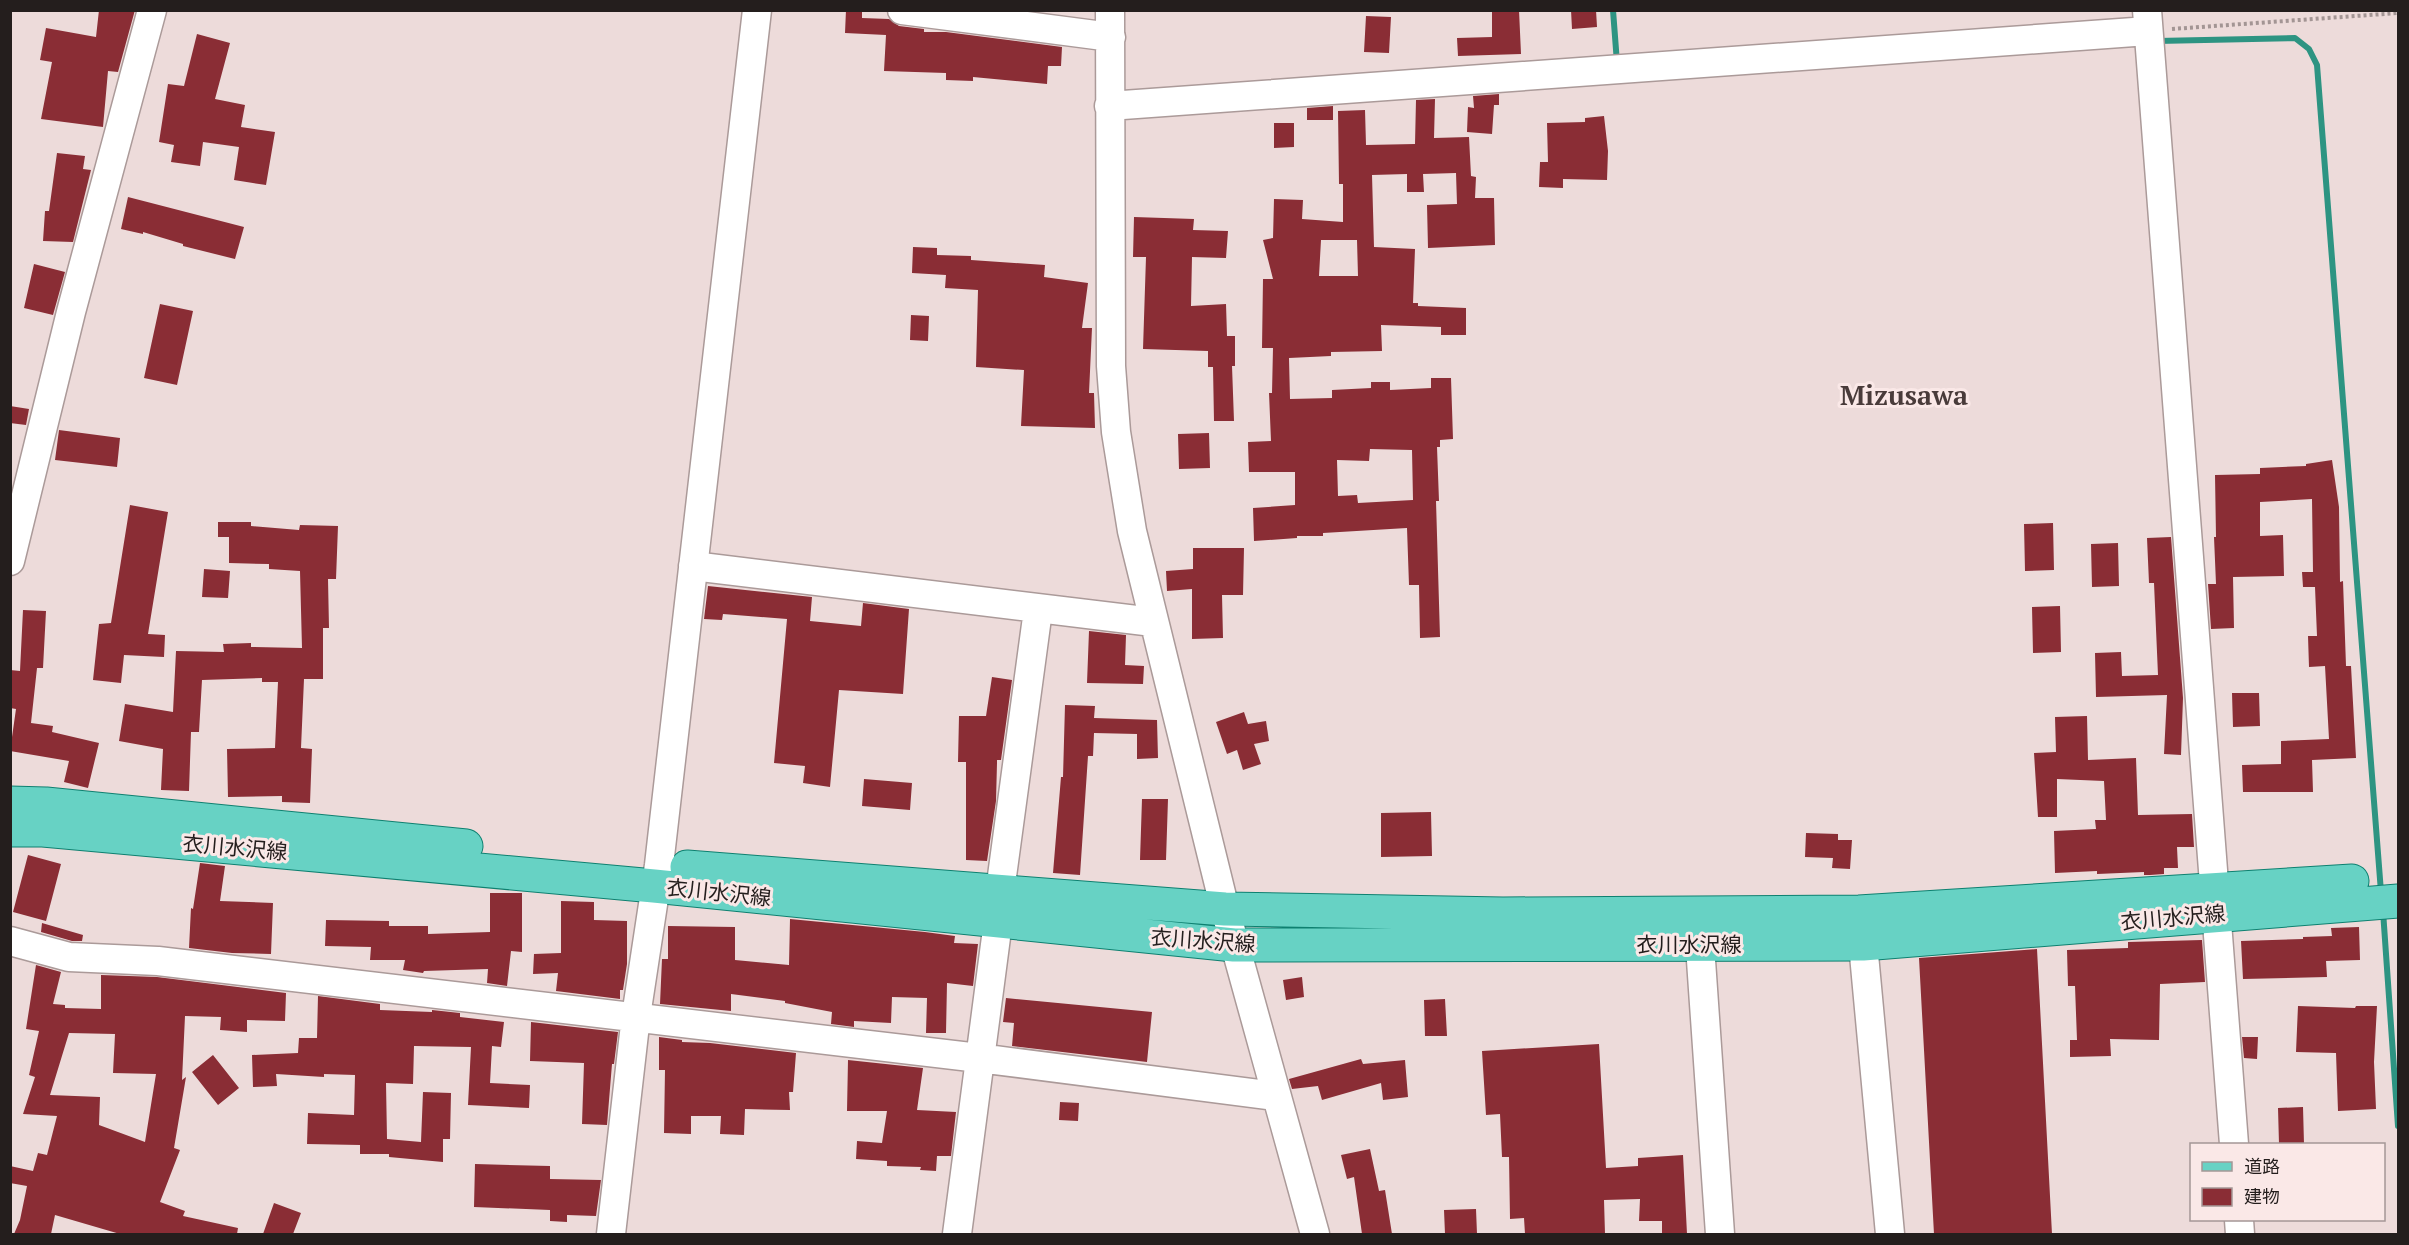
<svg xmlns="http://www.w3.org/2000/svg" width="2409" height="1245" font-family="'PT Serif','Noto Sans JP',serif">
	<rect width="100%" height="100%" fill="#eddbda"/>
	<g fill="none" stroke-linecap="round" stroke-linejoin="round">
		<path stroke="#2d9482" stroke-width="6" d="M1613,10l4,53
			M2157,41l138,-3 14,11 8,16 64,827
			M2383,911l15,215"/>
	</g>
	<path fill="#8a2d35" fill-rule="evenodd" d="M99,10h36l-17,62 -10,-1 -5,56 -62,-8 11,-57 -12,-2 6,-32 50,9z
		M846,10h16v8l27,1 10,7 25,3v3h22l116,15 -1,19h-13l-1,18 -74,-7v4l-27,-1v-7l-62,-2 2,-36 -41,-2z
		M1492,10h27l2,44 -63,2 -1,-18 35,-1z
		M1571,10h25l1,17 -25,2z
		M1366,16l25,1 -2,36 -25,-1z
		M197,34l33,9 -15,56 30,6 -4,22 34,5 -9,53 -32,-5 5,-33 -36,-5 -3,24 -29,-4 3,-17 -15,-3 9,-58 16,2z
		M1499,94v11h-5l-2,29 -25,-2 1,-25 6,1 -1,-12z
		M1435,99l-1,39 35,-1 2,39 5,1 -1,21h19l1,47 -67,3 -1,-43 30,-1 -1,-31 -33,1 1,18h-17v-18l-35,1 2,72 41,2 -2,54h5v3l48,2v27h-25v-8l-60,-2 1,26 -51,1v4l-42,2 1,41 42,-1v-8l39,-2v-6h19v8l41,-2v-10h20l2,61 -13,1v7h-3l2,54h-3l4,136 -20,1 -1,-53h-10l-2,-57 -84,5v3h-26v2l-43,3 -1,-33 42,-3v-33h-46l-1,-30 23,-1 -2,-48h3l1,-45h-11l1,-69h10l-10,-39 10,-2 1,-39 29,1 -1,19 41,3v-38h-4l-1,-73 27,-1 1,35 49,-1 1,-44zM1321,240h36l1,36h-39zM1370,449l42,1 1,50 -55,3 -1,-8 -19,1 -1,-36 32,1z
		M1333,106v14h-26v-12z
		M1604,116l4,35 -1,29 -44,-1v9l-24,-1 1,-25h8l-1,-39 38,-1v-4z
		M1274,123h20v24l-20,1z
		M57,153l28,3 -2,13 8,1 -18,72 -30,-1 2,-30h4z
		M128,197l116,30 -9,32 -52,-13v-2l-40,-12v2l-22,-5z
		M1134,217l60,2 -1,11 35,1 -2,27 -34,-1 -1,49 35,-2 1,32h8v30h-3l2,55h-20l-1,-54h-5v-16l-65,-2 3,-92h-13z
		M913,247l24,1v7l34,1v4l74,5 -1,12 44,6 -6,45h10l-3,65h5l1,35 -74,-2 3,-56 -48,-3 2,-77 -33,-2 1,-13 -34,-2z
		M34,264l31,8 -12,43 -29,-7z
		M160,304l33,7 -16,74 -33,-7z
		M911,315l18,1 -1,25 -18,-1z
		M10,406l19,3 -3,16 -16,-2z
		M59,430l61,8 -3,29 -62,-7z
		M1209,433l1,35 -31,1 -1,-35z
		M2332,460l7,47 1,75 3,-1 3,85h5l5,92 -44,2 1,32h-70l-1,-27 39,-1v-23l48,-2 -4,-73 -16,1 -1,-31h9l-2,-49h-12l-1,-15h11l-1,-73 -52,3v34l23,-1 1,41 -51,1 1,51 -23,1 -3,-45h8l-2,-47h2l-1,-62 45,-1v-6l46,-2v-2z
		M130,505l38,7 -20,122 17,1 -1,22 -40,-2 -3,28 -28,-3 6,-56 12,-1z
		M218,522h33v4l48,4 1,-5 38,1 -2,53h-8l1,49h-6v51h-19l-3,69 11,1 -2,54 -28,-1v-6l-54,1 -1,-48 48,-1 3,-66h-16v-4l-60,2 -3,52h-8l-2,59 -28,-1 2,-41 -44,-8 6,-37 48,8 3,-61 48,1 -1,-8 28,-1v4l51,1 -2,-77 -31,-2v-5l-40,-1v-26h-11z
		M2053,523l1,47 -29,1 -1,-47z
		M2171,537l12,161 -2,57 -17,-1 3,-59 -71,2 -1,-44 26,-1 1,24 36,-1 -4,-92h-5l-2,-45z
		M2118,543l1,43 -27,1 -1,-43z
		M1193,548h51l-1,47h-21l1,43 -31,1v-50l-25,2 -1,-20 27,-2z
		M204,569l26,2 -2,27 -26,-1z
		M708,586l104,11 -2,24 51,5 2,-23 46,6 -6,85 -64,-4 -9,97 -27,-4 2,-17 -31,-3 13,-144 -64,-5 -1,6 -18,-1z
		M2060,606l1,46 -28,1 -1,-46z
		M23,610l23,1 -3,57h-6l-6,55 22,3 -1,6 47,11 -11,45 -24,-6 5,-21 -59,-10 6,-42 -6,-1v-38l10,1z
		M1089,631l37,4 -1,30 19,1 -1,18 -56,-1z
		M992,677l20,3 -11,80h-4v3l-1,38 -9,60 -21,-1v-98h-8l1,-46h27z
		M2232,693h27l1,33 -27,1z
		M1065,705l30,1 -1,12 63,2 1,38 -21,1v-25l-43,-1 -1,23h-5l-8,119 -27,-2 8,-96h2z
		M1244,712l4,12 18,-3 3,20 -15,3 7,20 -18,6 -6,-20 -10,4 -11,-32z
		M2087,716l1,44 48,-2 2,57 54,-1 2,33h-17l1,21h-14v6l-14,1h-6v-3l-47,2v-3l-42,2 -1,-42 42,-2 -1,-9h11l-2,-39 -47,-2v38h-19l-4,-64 22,-1 -1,-35z
		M864,779l48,4 -2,27 -48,-4z
		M1142,799h26l-2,61h-26z
		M1431,812l1,44 -51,1v-44z
		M1806,833l32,1v6h14l-2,29 -18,-1 1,-10 -28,-1z
		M28,855l33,9 -15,57 -33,-9z
		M200,863l25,3 -5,35 53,2 -2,51 -39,-1 -43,-5 2,-40 2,1z
		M490,893h32v59l-11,-1 -4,35 -20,-3 1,-14 -64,2 -1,2 -20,-3 2,-10h-35l1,-13 -46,-1 1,-26 63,1v5h39v8l62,-2z
		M561,901l33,1v18l33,1v43l-4,26h-3v9l-64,-8 2,-18 -25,1 1,-20 27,-1z
		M790,919l135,13 30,4 -1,7 24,1 -5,42 -26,-3 -1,50h-20l1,-35 -35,-1 -1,26 -37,-2v6l-23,-3 1,-12 -47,-9v-2l-54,-7v17l-71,-7 2,-45h6v-33l67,1v33l54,5z
		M42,923l41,12 -1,6h-10l-31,-9z
		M2359,927l1,33 -34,1 1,16 -84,2 -2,-38 62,-2v-2l29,-1 -1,-8z
		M2202,940l3,42 -45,2 -1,56 -49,-1 1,17 -41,1v-17h7l-2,-54h-7l-1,-36 61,-2v-6z
		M2037,949l15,285h-118l-15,-276z
		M36,965l25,7 -8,32 12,1v3l36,1v-34l56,2 129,16 -1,28 -38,-1v12l-27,-2 1,-13 -36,-1 -3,64 4,-3 -12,71 6,2 -20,52 25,9 -2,5 55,12 -1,6h-117l-65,-19 -4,19h-37l6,-14 7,-34 -17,-3v-17l23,5 5,-18 9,2 10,-39 -34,-2 12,-37 -6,-2 10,-44 -13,-2zM69,1033l46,1 -2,39 43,1 -11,68 -46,-17 1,-28 -50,-2z
		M1302,977l2,20 -18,3 -3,-20z
		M318,996l62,8v6l52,2v-2l28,3v4l44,5 -3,25 -9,-1 -2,37 40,2 -1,23 -61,-3 3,-58 -57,-1 -1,38 -27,-1 1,56 34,3 2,-50 28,1 -1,46h-7v23l-54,-5v-3h-29v-9l-53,-1 1,-31 46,2 1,-40 -31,-1v3l-48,-3 1,12 -24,1 -1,-32 46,-2 1,-15h18z
		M1006,998l146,14 -5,50 -135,-16 2,-23 -11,-1z
		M1445,999l2,37h-22l-1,-36z
		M2298,1006l57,2 1,-2h21l-3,56 2,47 -38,2 -2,-58 -40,-1z
		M531,1022l87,10 -4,32h-2l-5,61 -25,-1 2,-61 -54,-2z
		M659,1037l23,3v2l28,1 86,10 -3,39h-4l1,18 -45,-1 -1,26 -24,-1 1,-18h-30v18l-27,-1 1,-63h-6z
		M2242,1037h16l-1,22 -13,-1z
		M1599,1044l7,124 32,-2v-8l45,-3 4,79h-25v-13h-23l1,-22 -36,1 1,34h-80l-1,-16 -14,1 -1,-62h-7l-2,-43 -14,1 -4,-64z
		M213,1055l26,33 -21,17 -26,-33z
		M1361,1059l2,5 42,-4 3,37 -25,3 -2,-17 -59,17 -4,-14 -26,3 -3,-10z
		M848,1060l75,8 -6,42 39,2 -5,44h-14l-1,15 -16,-1 1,-3 -34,-1v-5l-31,-2 1,-18 25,2 5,-32h-40z
		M1060,1102l19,1 -1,18 -19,-1z
		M2303,1107l1,37h-25l-1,-36z
		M1370,1149l9,42 6,-1 7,44h-30l-8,-57 -7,2 -6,-24z
		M475,1164l75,2v13l51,1 -5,36 -29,-1v7l-17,-1v-11l-76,-3z
		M274,1203l27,10 -8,21h-30z
		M1476,1209l1,25h-32l-1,-24z"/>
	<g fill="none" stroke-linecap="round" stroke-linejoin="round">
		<defs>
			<path id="minor" d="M902,10l209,27
				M1110,10l1,356 5,66 16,99 93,378 90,325
				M2147,10l87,1134
				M1109,106l1039,-75
				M10,561l61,-249 81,-302
				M693,566l460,56
				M1000,891l38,-281
				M10,941l59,16 89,4 821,97 296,38
				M1863,944l27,290
				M1700,946l20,288
				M2239,1220l1,14
				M611,1234l25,-218 23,-151 98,-855
				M957,1234l41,-312"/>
			<path id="major" d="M10,803l36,1 420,42
				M10,830h33l611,56 580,59 629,-1 535,-43
				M687,867l538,42 278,5 356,-2 493,-31"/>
		</defs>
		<use href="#minor" stroke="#ab9a99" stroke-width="31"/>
		<use href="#major" stroke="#0e8070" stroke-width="35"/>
		<path stroke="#a39594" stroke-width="4" stroke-dasharray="3 3" stroke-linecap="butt" d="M2172,29l226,-16"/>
		<use href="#minor" stroke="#fff" stroke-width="28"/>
		<use href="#major" stroke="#67d2c4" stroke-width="33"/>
	</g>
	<g text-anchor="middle" stroke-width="6" stroke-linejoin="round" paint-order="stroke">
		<g font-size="21" fill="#241e1d" stroke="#fae8e7">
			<text transform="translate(235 848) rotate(5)" y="7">衣川水沢線</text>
			<text transform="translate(719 893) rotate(6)" y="7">衣川水沢線</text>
			<text transform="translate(2173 918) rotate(-5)" y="7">衣川水沢線</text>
			<text transform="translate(1203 941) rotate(4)" y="7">衣川水沢線</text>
			<text x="1689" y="952">衣川水沢線</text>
		</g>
		<g font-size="27" font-weight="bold" fill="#493b3a" stroke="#fae8e7">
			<text x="1904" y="405">Mizusawa</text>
		</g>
	</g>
	<rect width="2409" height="1245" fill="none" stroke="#241e1d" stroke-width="24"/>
	<rect x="2190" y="1143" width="195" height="78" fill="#fae8e7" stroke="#a49796" stroke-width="1.5"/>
	<rect x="2202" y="1162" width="30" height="9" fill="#67d2c4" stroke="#a49796" stroke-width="1.5"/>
	<text x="2244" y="1173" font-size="18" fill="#241e1d">道路</text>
	<rect x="2202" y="1188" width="30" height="18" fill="#8a2d35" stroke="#a49796" stroke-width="1.5"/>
	<text x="2244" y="1203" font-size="18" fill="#241e1d">建物</text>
</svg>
